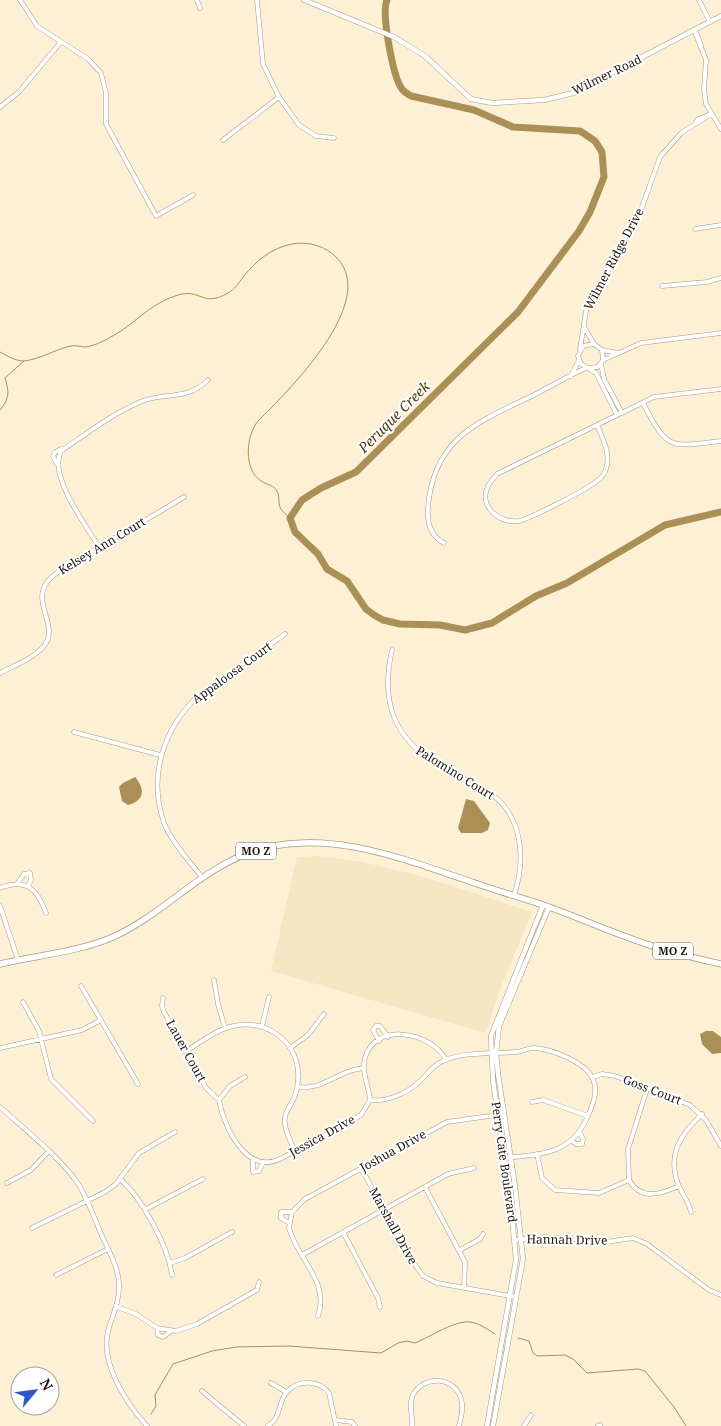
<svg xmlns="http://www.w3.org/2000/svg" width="721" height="1426" font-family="'Noto Serif',serif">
	<rect width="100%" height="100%" fill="#fef0d4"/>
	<path fill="#f6e5c2" d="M318,856l45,6 61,15 108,35 -34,82 -12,39 -215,-62 26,-114z"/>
	<path fill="#aa8f57" d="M135,777c11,12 9,24 -7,28l-6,-4 -3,-14 4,-4z
		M466,799l8,2 16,22 -2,7 -6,3h-21l-3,-5z
		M706,1031h7l8,6v16l-9,1 -10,-10 -2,-10z"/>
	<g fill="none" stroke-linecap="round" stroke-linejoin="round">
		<path stroke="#aa8f57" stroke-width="1" d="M0,352c8,4 15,9 24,9 17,-2 32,-12 47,-15 5,-1 11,1 15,1 12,-2 25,-10 35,-16 19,-13 33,-29 57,-36 23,-7 24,13 50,-2 6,-3 11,-10 15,-16 13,-16 28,-29 49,-33 16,-3 34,2 45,14 42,44 -49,133 -79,163 -12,15 -15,48 3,60 6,4 13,4 16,10 3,5 1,11 3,16 1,4 7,8 10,11
			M0,410c10,-12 9,-18 5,-32l19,-17
			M518,1338l11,3 4,12 4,3 28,-1 8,4 14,14 51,-4 7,2 29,36 12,19
			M151,1414l5,-8 -1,-11 18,-31 39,-13 24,-4 53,-1 92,7 17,-10 9,-2 8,2c15,-6 40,-23 55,-21 9,1 17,7 25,12"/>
		<path stroke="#aa8f57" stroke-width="7" d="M387,0c-6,13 6,77 15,89 2,3 6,5 9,7l63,14 39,17 67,4 15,10 7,11 2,25 -14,35 -11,19 -61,81 -162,160 -35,16 -19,12 -12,18 5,14 23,22 9,15 20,12 19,28 8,6 9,5 17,4 40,1 25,5 27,-7 44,-27 31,-13 98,-58 56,-13"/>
		<defs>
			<path id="minor" d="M20,0l17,26 51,33 13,14 5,20v31l50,92 37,-21
				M197,0l3,8
				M257,0l6,64 16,33 20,28 17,11 18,2
				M699,0l11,22
				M694,30l12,30 -2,29 2,15 15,25
				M696,32l5,13
				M0,107l19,-15 41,-49
				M696,123l2,-4 13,-5
				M223,140l56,-43
				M695,229l26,-4
				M662,286l45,-4 14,-4
				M584,327l10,17
				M580,349l7,-44 49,-81 24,-67 21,-24 30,-19
				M602,350l16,3
				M603,360l38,-17 80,-10
				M601,364l3,15 18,34
				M587,368l11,-1 5,-7 -1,-10 -8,-6 -11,2 -5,10 3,8 15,9 21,42
				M571,376l8,-16
				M643,403c25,48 26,44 78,38
				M597,425c6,14 14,29 9,44 -1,4 -5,9 -9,12 -9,8 -68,38 -78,40 -19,3 -41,-14 -31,-35 2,-4 6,-8 9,-12l157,-77 67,-8
				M57,464l-4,-8 2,-4 6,-3
				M444,543c-14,-7 -17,-20 -16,-35 5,-70 50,-86 104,-112 18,-9 36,-20 54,-28
				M99,547c-13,-22 -51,-71 -38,-96 25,-17 51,-37 79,-49 27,-11 45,0 68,-22
				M392,650c-12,53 2,89 49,117 17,10 37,17 53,29 30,24 31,67 20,99
				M0,673c13,-7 33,-14 43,-26 18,-20 -12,-43 4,-65 7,-10 23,-17 34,-24 34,-21 69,-40 103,-61
				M74,732l86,23
				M202,877c-12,-14 -32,-38 -38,-54 -16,-47 -1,-94 34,-127l87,-62
				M17,884l7,-10 6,-1 1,7 -3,6
				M0,888c26,-10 37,0 46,25
				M0,906l18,54
				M214,980l4,24 7,24
				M81,986l57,98
				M163,998l-1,8 2,6 42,76 13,12
				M23,1002l16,29 12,48 42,42
				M262,1026l7,-29
				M379,1041l-6,-11 3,-4h4l8,11
				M0,1048l82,-18 19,-10
				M290,1048l18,-13 16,-21
				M186,1051c14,-8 28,-20 43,-24 36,-11 72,15 69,53 -2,36 -27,24 -3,71
				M245,1077l-15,9 -11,14c5,27 27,75 61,59l73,-39 8,-5 9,-15c-1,-14 -9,-28 -5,-42 10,-37 67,-26 81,2
				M593,1077l9,-3 13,2 75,29 16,15 15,26
				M298,1087c24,4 41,-17 65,-19
				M647,1089l-19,60 1,31c12,21 32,14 50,6
				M370,1100c16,2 36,-6 49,-18 7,-6 13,-16 22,-20 22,-11 51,-8 75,-10 6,0 11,-4 18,-4 18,1 55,15 60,34 3,10 0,19 -4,29 -16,43 -45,43 -86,47
				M532,1102l11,-2 45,16
				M0,1107c22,20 64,54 79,78 9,16 16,34 23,51 7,15 16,31 17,47 1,17 -6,31 -11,48 -8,32 18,72 39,95
				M572,1141l4,3h6l1,-5 -3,-6
				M537,1154l5,24 13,12 44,3 30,-13
				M253,1160v12l6,-1 4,-8
				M361,1168l50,91 12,17 14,7 79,14
				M120,1179c22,19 48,67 52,96
				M7,1183l24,-13 17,-18
				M425,1187l40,75 -1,25
				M146,1209l57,-30
				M691,1212c-2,-10 -9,-18 -13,-28 -11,-30 3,-50 24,-70
				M289,1223l-8,-5v-6h11
				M32,1228l73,-36 11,-8 23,-31 36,-21
				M343,1232l35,66 2,9
				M515,1240l29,-3 62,5 27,-4 14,6 62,46 12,5
				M460,1250l20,-11 3,-5
				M302,1255l146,-81 26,-6
				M170,1263l15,-5 47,-26
				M56,1275l52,-26
				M117,1307l19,7 21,14 19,3 21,-7 60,-34 2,-8
				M318,1316c12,-35 -21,-57 -29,-88l3,-16 13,-13 142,-77 57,-8
				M157,1328l1,7 5,2 8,-6
				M271,1383l15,9
				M202,1391l42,35
				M336,1420l16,2 3,4
				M268,1426c14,-9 9,-23 19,-34 11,-13 32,-12 42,1l7,33
				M412,1426c1,-10 -4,-21 1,-31 10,-20 42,-19 48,4 3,9 0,18 -2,27
				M524,1426l7,-11
				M598,1426l2,-1"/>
			<path id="tertiary" d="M304,0l90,37 31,19 46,43 21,4 52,-3 29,-7 148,-77
				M487,1426l29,-166 -4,-43 -19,-137 -2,-44 52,-131
				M493,1426l30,-167 -8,-73 -17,-112 -2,-21 3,-27 50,-119"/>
			<path id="primary" d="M0,964c34,-8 82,-13 113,-27 53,-24 90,-72 148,-88 71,-20 144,11 211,33 25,9 51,16 77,25 25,9 50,20 75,29 31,12 65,21 97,28"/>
		</defs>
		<use href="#minor" stroke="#a69a80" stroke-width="5"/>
		<use href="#tertiary" stroke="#a69a80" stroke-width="5.5"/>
		<use href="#primary" stroke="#a69a80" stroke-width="7"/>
		<use href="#minor" stroke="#fff" stroke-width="4"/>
		<use href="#tertiary" stroke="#fff" stroke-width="4.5"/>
		<use href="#primary" stroke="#fff" stroke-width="5.5"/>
	</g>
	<g text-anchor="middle" stroke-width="4" stroke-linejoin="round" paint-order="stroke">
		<g fill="#fff" stroke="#615d56" stroke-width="1">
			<rect x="236" y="842.5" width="40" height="17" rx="4"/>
			<rect x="653" y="942.5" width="40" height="17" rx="4"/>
		</g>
		<g font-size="11" font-weight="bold" fill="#1d180e">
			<text x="256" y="855">MO Z</text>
			<text x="673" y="955">MO Z</text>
		</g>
		<g font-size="12" fill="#1d180e" stroke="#fff">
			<text transform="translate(607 75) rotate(-26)" y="4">Wilmer Road</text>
			<text transform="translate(614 259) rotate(-62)" y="4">Wilmer Ridge Drive</text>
			<text transform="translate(102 546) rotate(-31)" y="4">Kelsey Ann Court</text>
			<text transform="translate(232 673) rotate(-36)" y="4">Appaloosa Court</text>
			<text transform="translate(455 773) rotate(32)" y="4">Palomino Court</text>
			<text transform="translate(186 1051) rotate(61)" y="4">Lauer Court</text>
			<text transform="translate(652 1090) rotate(21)" y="4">Goss Court</text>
			<text transform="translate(322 1136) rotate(-29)" y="4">Jessica Drive</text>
			<text transform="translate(393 1151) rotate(-29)" y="4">Joshua Drive</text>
			<text transform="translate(504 1162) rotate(82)" y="4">Perry Cate Boulevard</text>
			<text transform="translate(393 1226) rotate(61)" y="4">Marshall Drive</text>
			<text transform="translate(567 1240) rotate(1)" y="4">Hannah Drive</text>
		</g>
		<g font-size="14" font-style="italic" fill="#4e3a0b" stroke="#fff">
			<text transform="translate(394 417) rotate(-45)" y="5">Peruque Creek</text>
		</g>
	</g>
	<g transform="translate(35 1391) rotate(61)"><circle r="24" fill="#ffffff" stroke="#a5a39f"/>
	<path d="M0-4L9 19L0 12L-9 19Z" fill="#2d57c6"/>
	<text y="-8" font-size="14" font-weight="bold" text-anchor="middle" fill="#1d180e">N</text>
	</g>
</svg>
